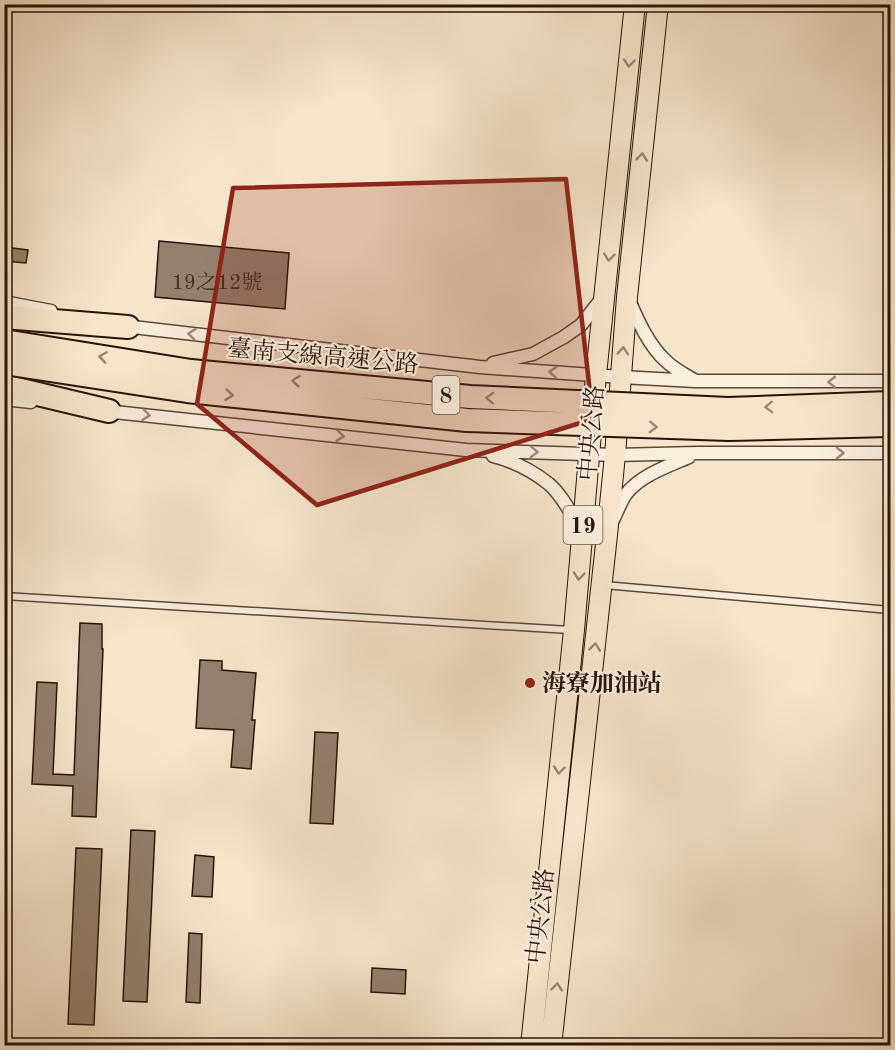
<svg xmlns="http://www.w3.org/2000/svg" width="895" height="1050" font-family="'Old Standard TT','Noto Serif TC',serif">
	<rect width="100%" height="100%" fill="#f6e5cb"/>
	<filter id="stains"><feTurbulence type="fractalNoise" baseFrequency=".00333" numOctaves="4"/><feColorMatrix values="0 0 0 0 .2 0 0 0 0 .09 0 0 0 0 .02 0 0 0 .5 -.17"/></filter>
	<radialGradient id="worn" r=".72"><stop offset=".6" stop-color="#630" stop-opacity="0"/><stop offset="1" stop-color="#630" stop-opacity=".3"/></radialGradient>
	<path fill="#94806e" stroke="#291309" stroke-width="1.5" d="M159,241l130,12 -4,56 -130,-12z
		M4,247l24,3 -2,13 -22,-2z
		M80,623l22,1v25h1l-7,168 -24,-1 1,-30 -41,-2 5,-102 20,1 -4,91 21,1z
		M200,660l22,1v9l34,3 -4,47h3l-4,49 -20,-2 3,-37 -38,-2z
		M315,732l23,1 -5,91 -23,-1z
		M131,830l24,1 -8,171 -24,-1z
		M76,848l26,1 -8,176 -26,-1z
		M195,855l19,2 -2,40 -20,-1z
		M189,933l13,1 -2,69 -14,-1z
		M372,968l34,2 -1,24 -34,-2z"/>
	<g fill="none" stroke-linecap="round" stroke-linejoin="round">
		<defs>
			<path id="lane" d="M604,585l286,25
				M4,596l566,34"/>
			<path id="street" d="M629,300c9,21 20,46 37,61 8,8 18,13 28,19
				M4,302l47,9
				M124,326l356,41 141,10 74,4h195
				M493,363l40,-9 31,-17 17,-12 22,-28
				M4,399l27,3
				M105,411l361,39 149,5 82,-2h193
				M493,456c20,5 40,15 56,28 14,12 23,32 33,47
				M613,520c4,-8 8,-19 13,-26 15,-19 42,-28 63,-37"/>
			<path id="primary" d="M531,1046l43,-416 22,-255 39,-371
				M551,1046l56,-511 8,-80 12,-158 31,-293"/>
			<path id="highway" d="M4,317l124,10
				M4,386l105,25"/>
		</defs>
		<use href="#lane" stroke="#5c483a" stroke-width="9"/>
		<use href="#street" stroke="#5c483a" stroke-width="15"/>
		<use href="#primary" stroke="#291309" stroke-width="22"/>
		<use href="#highway" stroke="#291309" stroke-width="26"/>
		<use href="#lane" stroke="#f9eedd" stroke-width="6"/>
		<use href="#street" stroke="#f9eedd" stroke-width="12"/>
		<use href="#primary" stroke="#f6e5cb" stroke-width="20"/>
		<use href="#highway" stroke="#f6e5cb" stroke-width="22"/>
		<defs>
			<path id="highway-bridge" d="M4,341l187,30 279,26 258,12 162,-6
				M4,363l183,28 280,29 262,9 161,-4"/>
		</defs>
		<use href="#highway-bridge" stroke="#291309" stroke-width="26" stroke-linecap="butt"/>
		<use href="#highway-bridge" stroke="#f6e5cb" stroke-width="22"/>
	</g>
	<defs><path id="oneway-chevron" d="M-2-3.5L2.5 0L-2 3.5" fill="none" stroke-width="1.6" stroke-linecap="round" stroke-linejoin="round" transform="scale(1.5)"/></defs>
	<g stroke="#9a8674">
		<use href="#oneway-chevron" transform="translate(629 63) rotate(96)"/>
		<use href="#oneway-chevron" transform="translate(642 157) rotate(-84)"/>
		<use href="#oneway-chevron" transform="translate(609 257) rotate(96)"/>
		<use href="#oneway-chevron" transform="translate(623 351) rotate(-86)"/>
		<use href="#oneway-chevron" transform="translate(103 357) rotate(-171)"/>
		<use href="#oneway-chevron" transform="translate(296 381) rotate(-175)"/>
		<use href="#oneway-chevron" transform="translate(229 395) rotate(6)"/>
		<use href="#oneway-chevron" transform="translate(490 398) rotate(-178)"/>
		<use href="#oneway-chevron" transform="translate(769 407) rotate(178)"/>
		<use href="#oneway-chevron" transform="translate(653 427) rotate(2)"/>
		<use href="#oneway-chevron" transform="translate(579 576) rotate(95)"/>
		<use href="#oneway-chevron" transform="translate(595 647) rotate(-84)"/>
		<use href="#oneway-chevron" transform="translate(559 770) rotate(96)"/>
		<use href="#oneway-chevron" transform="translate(557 987) rotate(-84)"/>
	</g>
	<g stroke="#9b8b7e">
		<use href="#oneway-chevron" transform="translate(192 334) rotate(-174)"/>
		<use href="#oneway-chevron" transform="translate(553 372) rotate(-176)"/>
		<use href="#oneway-chevron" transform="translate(832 382) rotate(-180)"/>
		<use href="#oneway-chevron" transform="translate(146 415) rotate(6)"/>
		<use href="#oneway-chevron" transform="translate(340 436) rotate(6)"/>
		<use href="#oneway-chevron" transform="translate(534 452) rotate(2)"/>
		<use href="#oneway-chevron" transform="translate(840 453)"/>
	</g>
	<path fill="#8f2418" fill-opacity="0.2" stroke="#8f2418" stroke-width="4.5" stroke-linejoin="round" d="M566,179l27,240 -276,86 -120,-101 36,-216z"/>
	<circle fill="#8f2418" stroke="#f9eedd" stroke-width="2" cx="530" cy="683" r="6"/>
	<g text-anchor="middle" stroke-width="4.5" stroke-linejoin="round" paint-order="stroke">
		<g font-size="21" fill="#442e22">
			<text x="217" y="289">19之12號</text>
		</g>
		<g fill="#f9eedd" stroke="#675549" stroke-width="1.5">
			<rect x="432.5" y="376" width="27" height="38" rx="4.5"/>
			<rect x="563.5" y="506" width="39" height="38" rx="4.5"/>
		</g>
		<g font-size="22" font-weight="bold" fill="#291309">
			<text x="446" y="403">8</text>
			<text x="583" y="533">19</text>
		</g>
		<g font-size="24" fill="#291309" stroke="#f9eedd">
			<text transform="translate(323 356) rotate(5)" y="8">臺南支線高速公路</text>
			<text transform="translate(591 433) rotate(-85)" y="8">中央公路</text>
			<text transform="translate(540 916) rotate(-84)" y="8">中央公路</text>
		</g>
		<g font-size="24" font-weight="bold" fill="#291309" stroke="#f9eedd" text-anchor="start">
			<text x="542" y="691">海寮加油站</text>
		</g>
	</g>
	<rect width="895" height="1050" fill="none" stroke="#f6e5cb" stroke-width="24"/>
	<rect x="6" y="6" width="883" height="1038" fill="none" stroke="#291309" stroke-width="3"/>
	<rect x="12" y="12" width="871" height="1026" fill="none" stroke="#291309" stroke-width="1.5"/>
	<rect width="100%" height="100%" filter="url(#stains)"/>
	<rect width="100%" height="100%" fill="url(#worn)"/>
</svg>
